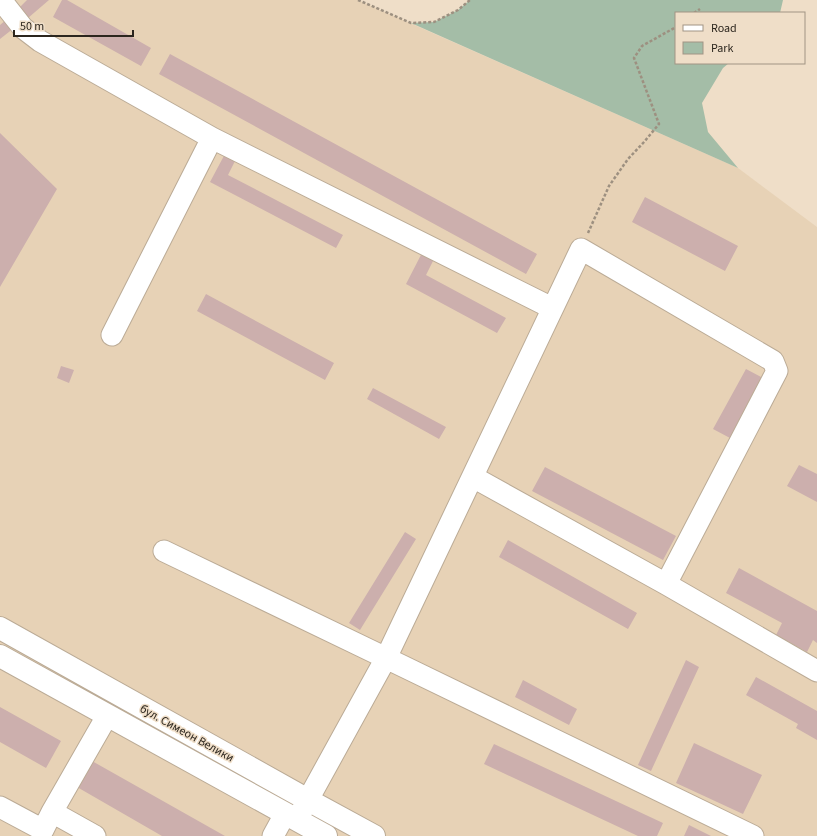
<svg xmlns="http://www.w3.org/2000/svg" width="817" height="836" font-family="'Source Sans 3',sans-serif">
	<rect width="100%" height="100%" fill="#efdec8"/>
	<path fill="#e7d2b6" d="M0,0h358l380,168 79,59v609h-817z"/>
	<path fill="#a4bda7" d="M470,0h313l-3,13h-104v50h53l-6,5 -21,35 6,29 30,36 -327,-145 23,-1 24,-12z"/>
	<path fill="#ccafad" d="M27,0h22l-21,18 -9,-10z
		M62,0h5l84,48 -10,18 -88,-49z
		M7,19l7,9 -14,11v-14z
		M170,54l367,200 -11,20 -367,-200z
		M0,133l57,56 -57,98z
		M226,152l11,5 -9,18 115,60 -7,13 -126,-66z
		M645,197l93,49 -13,25 -93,-49z
		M423,251l12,6 -9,18 80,43 -9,15 -91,-49z
		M206,294l128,69 -9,17 -128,-69z
		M61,366l13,4 -5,13 -12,-5z
		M746,369l17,9 -33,60 -17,-9z
		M373,388l73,39 -7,12 -72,-40z
		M799,465l18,9v28l-30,-16z
		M545,467l131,69 -13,24 -131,-69z
		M405,532l11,7 -56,91 -11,-7z
		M508,540l129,73 -9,16 -129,-72z
		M739,568l78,43v32l-4,-3 -6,12 -31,-17 6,-12 -56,-30z
		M686,660l13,7 -48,104 -13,-6z
		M756,677l61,34v29l-21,-12 2,-4 -52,-29z
		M523,680l54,29 -8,16 -54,-28z
		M0,707l61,34 -15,27 -46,-26z
		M694,743l68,32 -19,39 -67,-31z
		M494,744l169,79 -6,13h-19l-154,-72z
		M92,761l133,75h-63l-85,-49z
		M689,825l22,11h-27z"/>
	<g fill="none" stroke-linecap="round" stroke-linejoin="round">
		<defs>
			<path id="minor" d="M1,0l22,28 17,13 172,97 340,170
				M112,335l100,-197
				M473,477l193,107 151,87
				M164,551l222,107 -87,158
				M666,584l111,-213 -4,-10 -192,-112 -195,409 367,178
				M0,807l43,23 9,-18 43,24
				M52,812l55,-96
				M273,836l12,-22"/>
			<path id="major" d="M0,628l308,172 66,36
				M0,656l326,180"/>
		</defs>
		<use href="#minor" stroke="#bbab96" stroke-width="23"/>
		<use href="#major" stroke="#bbab96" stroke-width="24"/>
		<path stroke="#9d9080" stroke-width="2.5" stroke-dasharray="3 2" stroke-linecap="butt" d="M358,0l53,23 23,-1 24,-12 12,-10
			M694,13l6,-4
			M588,233l21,-47 19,-27 16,-17 15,-18 -25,-66 8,-12 34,-19"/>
		<use href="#minor" stroke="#fff" stroke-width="21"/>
		<use href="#major" stroke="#fff" stroke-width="22"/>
	</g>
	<g text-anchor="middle" stroke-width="3" stroke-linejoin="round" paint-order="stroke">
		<g font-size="12" fill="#2c261e" stroke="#efdec8">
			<text transform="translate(187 733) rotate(29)" y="4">бул. Симеон Велики</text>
		</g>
	</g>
	<rect x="675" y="12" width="130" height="52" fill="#efdec8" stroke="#a19484"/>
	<rect x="683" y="25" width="20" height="6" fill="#ffffff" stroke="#a19484"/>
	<text x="711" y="32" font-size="12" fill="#2c261e">Road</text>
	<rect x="683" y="42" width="20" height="12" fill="#a4bda7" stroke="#a19484"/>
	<text x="711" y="52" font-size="12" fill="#2c261e">Park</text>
	<path d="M14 30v6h119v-6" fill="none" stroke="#2c261e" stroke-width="2"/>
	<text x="20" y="30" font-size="12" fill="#2c261e" stroke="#efdec8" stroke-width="3" paint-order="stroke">50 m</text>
</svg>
